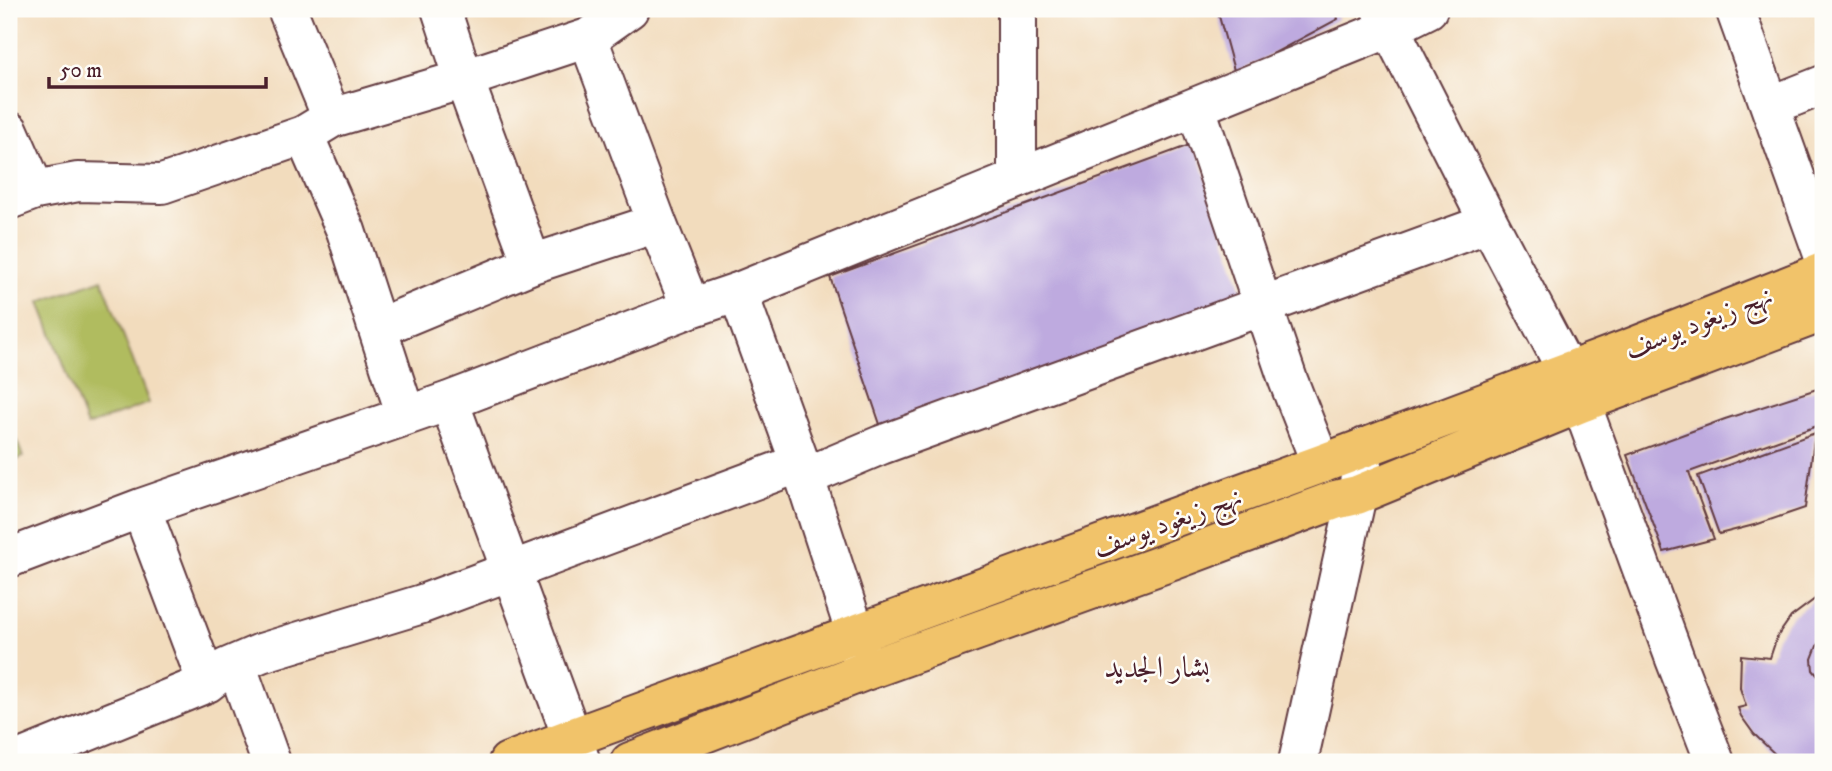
<svg xmlns="http://www.w3.org/2000/svg" width="1832" height="771" font-family="'IM FELL DW Pica',Amiri,serif">
	<rect width="100%" height="100%" fill="#fdfcf7"/>
	<filter id="ink" filterUnits="userSpaceOnUse"><feTurbulence type="fractalNoise" baseFrequency=".0143" numOctaves="2"/><feDisplacementMap in="SourceGraphic" scale="14" xChannelSelector="R" yChannelSelector="G"/><feConvolveMatrix kernelMatrix="1 2 1 2 8 2 1 2 1" color-interpolation-filters="sRGB"/></filter>
	<filter id="wash" filterUnits="userSpaceOnUse"><feTurbulence type="fractalNoise" baseFrequency=".00686" numOctaves="4" result="noise"/><feDisplacementMap in="SourceGraphic" scale="28" xChannelSelector="R" yChannelSelector="G"/><feGaussianBlur stdDeviation="1.57" result="paint"/><feColorMatrix in="noise" values="0 0 0 0 0 0 0 0 0 0 0 0 0 0 0 0 0 1.4 0 .05"/><feComposite in="paint" operator="in"/></filter>
	<g filter="url(#wash)">
		<rect width="100%" height="100%" fill="#f2dcbd"/>
		<path fill="#b0bc5e" stroke="#7d6e44" stroke-width="2" d="M102,279l47,124 -62,23 -47,-124z
			M9,421l14,36 -14,6z"/>
		<g id="blocks">
			<path fill="#beaadf" d="M1217,9h119l2,10 -103,55z
				M1195,143l50,157 -361,136 -54,-159z
				M1823,387l-6,39 -128,46 25,67 -50,13 -37,-97 98,-36z
				M1815,433l-10,75 -47,16 -39,10 -21,-58z
				M1823,597v43l-6,6 -5,13 1,11 10,12v80h-52l5,-7 -22,-21 -13,-18 -3,-8 8,-2 -6,-18 1,-33 29,3 7,-21 14,-20 24,-18z"/>
		</g>
	</g>
	<g filter="url(#ink)">
		<use href="#blocks" fill-opacity="0" stroke="#633b41" stroke-width="2"/>
		<g fill="none" stroke-linecap="round" stroke-linejoin="round">
			<defs>
				<path id="minor" d="M287,9l45,109
					M441,9l23,70 68,185
					M1017,9v170
					M1381,9l9,19 38,-19
					M1735,9l88,245
					M588,38l69,185 34,85
					M1770,106l53,-21
					M1196,108l92,272 33,84
					M9,131l26,59
					M304,135l42,96 60,185
					M9,200l26,-10 43,-8 84,2 142,-49 28,-17 132,-39 124,-41 41,-29
					M738,292l62,171 56,172 7,30
					M378,328l154,-64 125,-41
					M449,401l132,361
					M805,477l76,-32 608,-222
					M141,508l66,175
					M9,558l132,-50 308,-107 242,-93 47,-16c217,-89 435,-174 652,-264l99,195 78,148 14,32 94,256 40,103
					M236,664l35,98
					M13,762l194,-79 19,-15 35,-15 161,-49 378,-141
					M1298,762l59,-267 8,-48"/>
				<path id="major" d="M508,762l63,-24 750,-274 312,-117 190,-75
					M630,762l235,-91 307,-110 163,-61 22,-5 224,-92 242,-91"/>
			</defs>
			<use href="#minor" stroke="#633b41" stroke-width="42"/>
			<use href="#major" stroke="#633b41" stroke-width="42"/>
			<use href="#minor" stroke="#fff" stroke-width="38"/>
			<use href="#major" stroke="#f1c36a" stroke-width="38"/>
		</g>
	</g>
	<g text-anchor="middle" stroke-width="5" stroke-linejoin="round" paint-order="stroke">
		<g font-size="28" fill="#4a1f2b" stroke="#fdfcf7">
			<text transform="translate(1698 321) rotate(-21)" y="10">نهج زيغود يوسف</text>
			<text transform="translate(1167 521) rotate(-20)" y="10">نهج زيغود يوسف</text>
		</g>
		<g font-size="30" fill="#4a1f2b" stroke="#fdfcf7">
			<text x="1157" y="677">بشار الجديد</text>
		</g>
	</g>
	<rect width="1832" height="771" fill="none" stroke="#fdfcf7" stroke-width="35"/>
	<path d="M49 77v10h217v-10" fill="none" stroke="#4a1f2b" stroke-width="3.5"/>
	<text x="60" y="77" font-size="21" fill="#4a1f2b" stroke="#fdfcf7" stroke-width="5" paint-order="stroke">50 m</text>
</svg>
